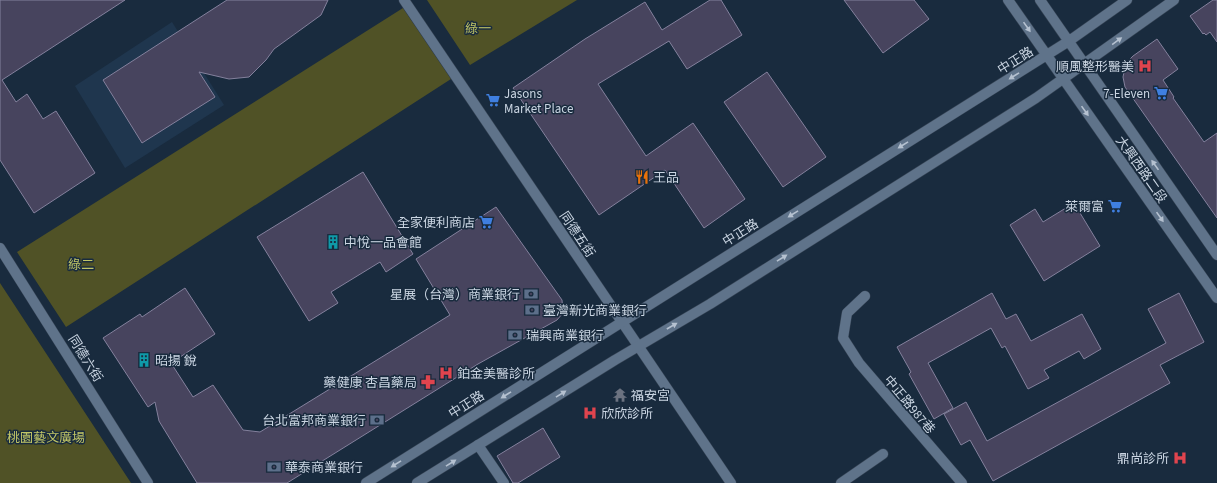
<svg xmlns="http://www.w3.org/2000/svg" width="1217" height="483" font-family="'Source Sans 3','Noto Sans TC',sans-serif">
	<rect width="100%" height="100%" fill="#192b3e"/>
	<path fill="#1f364e" d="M172,22l52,83 -99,63 -50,-82z"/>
	<path fill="#505226" d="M427,0h150l-107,65z
		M403,8l48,71 -385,248 -49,-75z
		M0,283l131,200h-131z"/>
	<path fill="#47445e" stroke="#84819d" d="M0,0h125l-123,80 14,22 11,-8 16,25 13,-8 39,62 -61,40 -34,-53z
		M227,0h101l-7,15 -47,34 -8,11 -17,17 -20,2 -30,-7 16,25 -73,46 -39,-63z
		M710,0h11l21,35 -55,34 -18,-28 -71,43 48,72 47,-33 52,76 -41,29 -39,-58 -66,45 -86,-127 72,-49 60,-37 17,28z
		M844,0h70l15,19 -46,34z
		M1213,0h4v42l-7,-10 -4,3 -2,-2 -1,1 -13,-18z
		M1157,39l21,30 -15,11 11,17 -1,1 31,44 13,-9v85l-92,-131 -2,-10 3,-14 7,-7z
		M767,72l59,85 -43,30 -59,-85z
		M363,172l50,82 -27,18 -6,-10 -49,30 7,11 -29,18 -52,-84z
		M1074,203l26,43 -56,35 -34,-56 25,-16 8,13z
		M496,207l66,93 1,13 -6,7 -79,44 -191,119h-90l-38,-62 -4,-19 -7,5 -45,-69 37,-24 2,3 43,-29 30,46 -44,29 22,34 20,-12 30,45 17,2 190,-117 -34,-56z
		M992,293l14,26 10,-5 15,27 51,-27 19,35 -17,10 -5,-8 -35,19 5,8 -21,11 -23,-43 -3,2 -11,-20 -63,35 25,45 -19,11 -25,-45 2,-2 -14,-25z
		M1179,293l25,49 -44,23 10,18 -177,98 -23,-41 -9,5 -17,-31 22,-12 21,39 179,-98 -18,-34z
		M543,428l17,29 -42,26h-5l-16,-27z"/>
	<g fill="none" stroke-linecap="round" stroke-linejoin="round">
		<defs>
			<path id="minor" d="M404,0l327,483
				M0,248l148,235
				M865,296l-18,17 -4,25 16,25 103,120
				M478,445l26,38
				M841,483l42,-29"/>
			<path id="tertiary" d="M1008,0l209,298
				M1040,0l177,255
				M366,483l703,-442 58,-41
				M417,483l198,-123 95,-56 326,-206 138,-98"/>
		</defs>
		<use href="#minor" stroke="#374556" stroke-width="11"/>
		<use href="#tertiary" stroke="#374556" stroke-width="11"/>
		<use href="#minor" stroke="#5f738a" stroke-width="10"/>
		<use href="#tertiary" stroke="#5f738a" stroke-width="10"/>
	</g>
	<defs><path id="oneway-solid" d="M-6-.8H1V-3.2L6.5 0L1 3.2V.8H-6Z"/></defs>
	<g fill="#b5c1d0">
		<use href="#oneway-solid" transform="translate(1027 27) rotate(55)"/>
		<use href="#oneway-solid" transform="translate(1117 41) rotate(-36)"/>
		<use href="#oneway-solid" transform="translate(1014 76) rotate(148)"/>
		<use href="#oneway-solid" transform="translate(1085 111) rotate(55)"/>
		<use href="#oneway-solid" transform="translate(903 145) rotate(148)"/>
		<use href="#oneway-solid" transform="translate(1155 165) rotate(-125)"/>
		<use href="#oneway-solid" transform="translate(793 214) rotate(148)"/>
		<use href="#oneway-solid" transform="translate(1160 217) rotate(55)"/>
		<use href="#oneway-solid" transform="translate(782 258) rotate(-32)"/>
		<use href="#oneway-solid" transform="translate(672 326) rotate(-30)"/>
		<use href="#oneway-solid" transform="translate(561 394) rotate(-32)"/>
		<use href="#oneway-solid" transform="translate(506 395) rotate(148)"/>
		<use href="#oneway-solid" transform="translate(451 463) rotate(-32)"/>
		<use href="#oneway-solid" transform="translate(396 464) rotate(148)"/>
	</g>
	<defs>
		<symbol id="hospital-bare" viewBox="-9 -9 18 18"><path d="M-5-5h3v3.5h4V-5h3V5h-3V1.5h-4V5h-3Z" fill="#e0444e" stroke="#192b3e" stroke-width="2.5" paint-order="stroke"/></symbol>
		<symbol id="supermarket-bare" viewBox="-9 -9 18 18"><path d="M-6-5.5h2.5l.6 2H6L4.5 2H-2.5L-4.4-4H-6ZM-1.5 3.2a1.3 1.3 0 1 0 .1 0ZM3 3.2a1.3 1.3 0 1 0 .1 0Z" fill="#3f7fe0" stroke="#192b3e" stroke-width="2.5" paint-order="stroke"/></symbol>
		<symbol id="restaurant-bare" viewBox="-9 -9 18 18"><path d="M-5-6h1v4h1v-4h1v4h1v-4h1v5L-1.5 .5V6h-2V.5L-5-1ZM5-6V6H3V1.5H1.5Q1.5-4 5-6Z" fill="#e8710a" stroke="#192b3e" stroke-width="2.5" paint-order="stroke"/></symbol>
		<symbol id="building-bare" viewBox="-9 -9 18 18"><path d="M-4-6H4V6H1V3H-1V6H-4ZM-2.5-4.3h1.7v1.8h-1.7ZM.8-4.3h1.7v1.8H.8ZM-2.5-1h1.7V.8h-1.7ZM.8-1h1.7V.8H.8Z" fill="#0f9aa8" stroke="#192b3e" stroke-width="2.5" paint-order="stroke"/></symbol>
		<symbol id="bank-bare" viewBox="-9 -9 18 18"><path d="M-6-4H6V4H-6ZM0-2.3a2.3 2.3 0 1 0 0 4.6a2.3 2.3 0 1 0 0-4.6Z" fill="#5c6f8a" stroke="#192b3e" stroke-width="2.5" paint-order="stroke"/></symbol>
		<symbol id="pharmacy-bare" viewBox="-9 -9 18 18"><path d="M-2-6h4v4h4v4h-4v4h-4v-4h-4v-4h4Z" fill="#e0444e" stroke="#192b3e" stroke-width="2.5" paint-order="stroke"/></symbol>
		<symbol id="temple-bare" viewBox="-9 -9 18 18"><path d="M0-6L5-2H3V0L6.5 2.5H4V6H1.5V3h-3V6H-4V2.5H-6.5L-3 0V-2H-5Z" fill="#6b7280" stroke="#192b3e" stroke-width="2.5" paint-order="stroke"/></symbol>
	</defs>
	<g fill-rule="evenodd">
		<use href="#hospital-bare" x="1135" y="56" width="20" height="20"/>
		<use href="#supermarket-bare" x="1151" y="83" width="20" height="20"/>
		<use href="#supermarket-bare" x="483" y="90" width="20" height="20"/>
		<use href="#restaurant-bare" x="632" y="167" width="20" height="20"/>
		<use href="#supermarket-bare" x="1105" y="196" width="20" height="20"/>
		<use href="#supermarket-bare" x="476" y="212" width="20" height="20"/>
		<use href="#building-bare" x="323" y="232" width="20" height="20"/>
		<use href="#bank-bare" x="521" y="284" width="20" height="20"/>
		<use href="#bank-bare" x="522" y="300" width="20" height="20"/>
		<use href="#bank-bare" x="505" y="325" width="20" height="20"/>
		<use href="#building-bare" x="134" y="350" width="20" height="20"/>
		<use href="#hospital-bare" x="436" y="363" width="20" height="20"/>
		<use href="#pharmacy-bare" x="418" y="372" width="20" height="20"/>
		<use href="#temple-bare" x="610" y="385" width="20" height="20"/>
		<use href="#hospital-bare" x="580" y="403" width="20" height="20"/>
		<use href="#bank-bare" x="367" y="410" width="20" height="20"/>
		<use href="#hospital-bare" x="1170" y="448" width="20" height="20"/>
		<use href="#bank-bare" x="264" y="457" width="20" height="20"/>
	</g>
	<g text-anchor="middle" stroke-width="3" stroke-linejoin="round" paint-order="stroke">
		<g font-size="13" fill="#c1c566" stroke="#192b3e">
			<text x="478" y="33">綠一</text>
			<text x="81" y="269">綠二</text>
			<text x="46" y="442">桃園藝文廣場</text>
		</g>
		<g font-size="13" fill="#cad5e2" stroke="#192b3e">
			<text transform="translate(1015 60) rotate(-32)" y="5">中正路</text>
			<text transform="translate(1142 169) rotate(55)" y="5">大興西路二段</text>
			<text transform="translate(740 232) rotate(-32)" y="5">中正路</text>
			<text transform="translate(578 234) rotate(56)" y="5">同德五街</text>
			<text transform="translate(86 358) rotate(58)" y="5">同德六街</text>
			<text transform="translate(466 404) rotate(-32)" y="5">中正路</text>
			<text transform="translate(910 404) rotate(50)" y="5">中正路987巷</text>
		</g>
		<g font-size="13" fill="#cad5e2" stroke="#192b3e" text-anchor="start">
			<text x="1134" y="71" text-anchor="end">順風整形醫美</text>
			<text x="504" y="98">Jasons<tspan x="504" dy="15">Market Place</tspan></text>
			<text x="1150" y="98" text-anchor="end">7-Eleven</text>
			<text x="653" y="182">王品</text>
			<text x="1104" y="211" text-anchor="end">萊爾富</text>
			<text x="475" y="227" text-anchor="end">全家便利商店</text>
			<text x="344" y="247">中悅一品會館</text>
			<text x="520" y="299" text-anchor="end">星展（台灣）商業銀行</text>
			<text x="543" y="315">臺灣新光商業銀行</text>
			<text x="526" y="340">瑞興商業銀行</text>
			<text x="155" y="365">昭揚 銳</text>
			<text x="457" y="378">鉑金美醫診所</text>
			<text x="417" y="387" text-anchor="end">藥健康 杏昌藥局</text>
			<text x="631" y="400">福安宮</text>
			<text x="601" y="418">欣欣診所</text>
			<text x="366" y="425" text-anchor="end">台北富邦商業銀行</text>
			<text x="1169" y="463" text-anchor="end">鼎尚診所</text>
			<text x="285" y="472">華泰商業銀行</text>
		</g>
	</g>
</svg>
